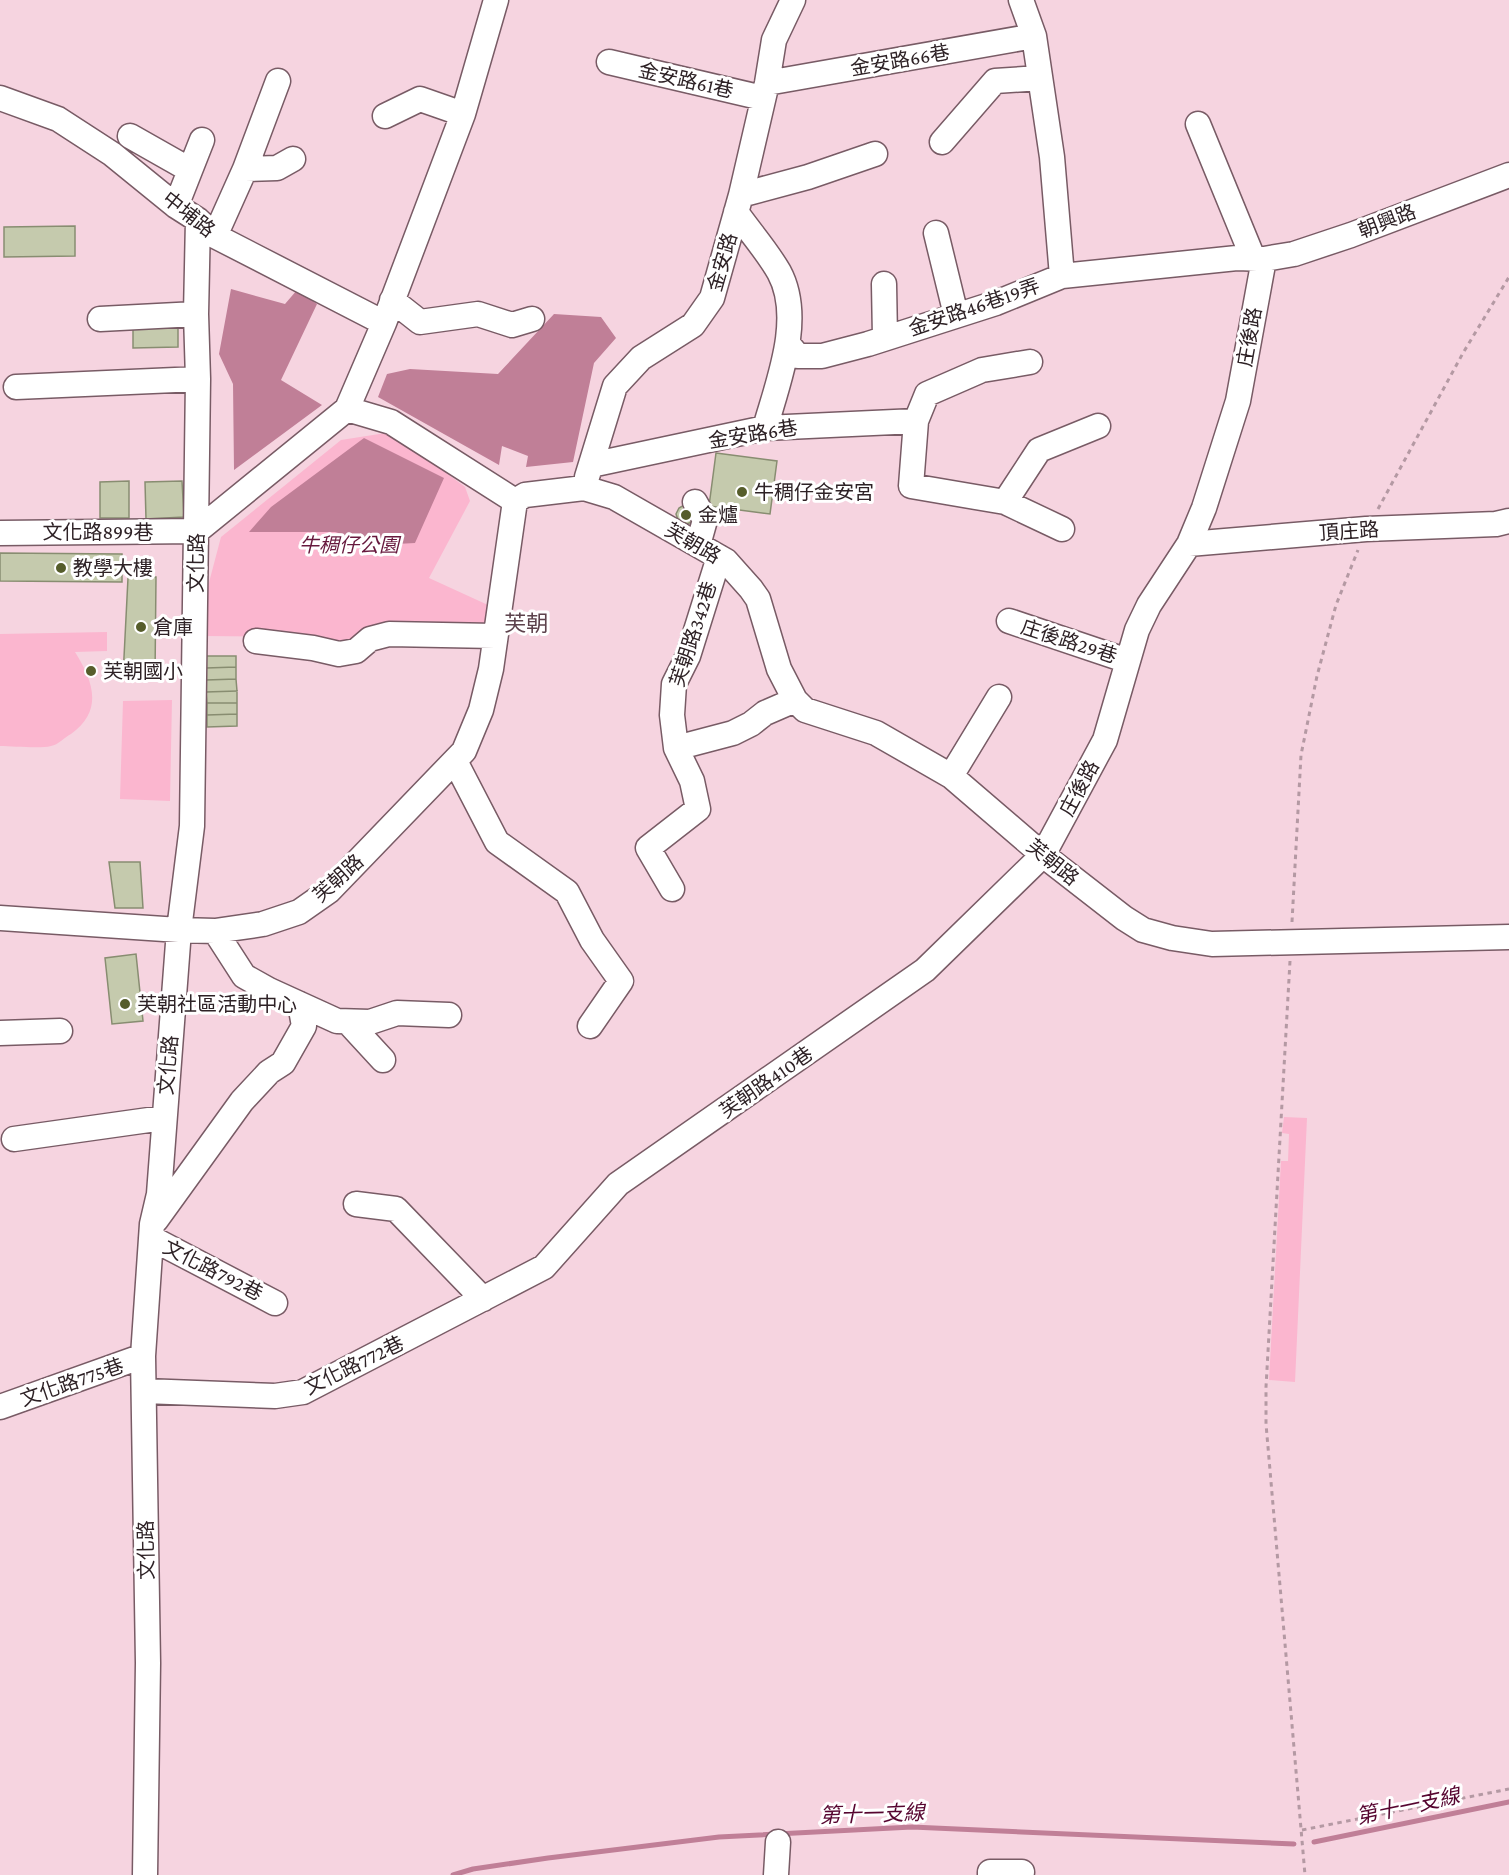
<svg xmlns="http://www.w3.org/2000/svg" width="1509" height="1875" font-family="'Crimson Pro','Noto Sans TC',serif">
	<rect width="100%" height="100%" fill="#f6d4e0"/>
	<path fill="#fbb6cf" d="M392,432l73,55 5,14 -41,77 59,27 -3,23 -143,17 -41,-8 -96,-1 2,-46 14,-53 120,-97z
		M107,632v19l-32,1c18,29 29,58 -4,82 -6,3 -13,11 -20,12 -11,3 -38,0 -51,0v-112z
		M172,700l-2,101 -50,-2 3,-98z
		M1284,1117l23,1 -12,264 -26,-2 12,-219h7l1,-27 -7,-1z"/>
	<path fill="#c07f97" d="M231,289l54,15 12,-14 20,14 -36,76 41,25 -88,65 -1,-86 -14,-30z
		M554,314l47,3 15,21 -22,25 -21,99 -47,5 2,-11 -26,-10 -3,19 -121,-68 9,-23 23,-5 88,5z
		M364,438l80,40 -29,65 -37,2 -43,-13h-86l22,-25z"/>
	<g fill="none" stroke-linecap="round" stroke-linejoin="round">
		<path stroke="#c07f97" stroke-width="5" d="M1314,1842l195,-40
			M453,1875l20,-6 75,-11 171,-21 193,-10 382,17"/>
	</g>
	<path fill="#c5caad" stroke="#888d71" stroke-width="1.5" d="M75,226v30l-71,1v-30z
		M178,321v26l-45,1v-26z
		M716,453l61,8 -7,53 -61,-8z
		M129,481v37h-29v-36z
		M182,481l2,36 -38,2 -1,-37z
		M684,505l8,17 -5,2 -9,-4 -2,-6 3,-6z
		M0,553l122,1v28l-122,-1z
		M156,577l-1,100h-32l5,-99z
		M206,656h30v11l-30,1z
		M236,667v12l-30,1v-12z
		M236,679l1,12 -31,1v-12z
		M237,691v12h-30l-1,-11z
		M207,703h30v11l-30,1z
		M237,714v12l-30,1v-12z
		M109,862h31l3,46h-28z
		M136,954l7,67 -31,3 -7,-66z"/>
	<g fill="none" stroke-linecap="round" stroke-linejoin="round">
		<defs>
			<path id="minor" d="M1021,0l13,36 18,121 10,119 175,-18 27,1 30,-5 57,-19 158,-60
				M609,62l154,36
				M767,83l267,-47
				M0,98l58,21 54,35 64,52 22,14 17,16 169,87
				M385,116l35,-17 43,15
				M1198,124l55,134
				M130,136l60,34
				M942,142l53,-61 45,-3
				M245,169l32,-1 16,-9
				M741,195l67,-18 67,-23
				M176,206l26,-66
				M736,212c14,20 31,39 43,60 25,46 -1,110 -14,156
				M936,233l20,82
				M215,236l30,-67 33,-88
				M884,284l1,54
				M392,300l28,22 58,-8 34,11 20,-6
				M100,319l96,-5
				M788,344l10,12h24l46,-12 128,-41 66,-27
				M16,387l182,-8
				M347,409l44,13 124,79
				M916,421l11,-27 55,-24 48,-8
				M591,465l174,-37 151,-7 -5,65 94,16 34,-52 59,-24
				M587,477l28,-91 26,-28 52,-33 19,-27 29,-103 26,-112 7,-43 19,-40
				M515,501l10,-6 59,-7 30,9 112,64 25,28 7,10 21,70 16,31 10,10 71,23 75,43 92,79 81,63 19,12 29,8 40,6 297,-7
				M695,502l10,18 -7,25
				M1005,502l57,27
				M197,531l150,-122 37,-86 79,-209 33,-114
				M0,533l197,-2
				M1189,544l177,-15 130,-5 13,-3
				M1009,621l119,40
				M256,641l57,7 26,6 17,-3 14,-12 19,-5 106,2
				M676,748l57,-15 18,-9 14,-11 30,-13
				M455,761l42,81 70,50 25,48 29,41 -31,45
				M951,776l48,-79
				M672,889l-24,-41 50,-39 -6,-28 -16,-33 -4,-33 2,-31 14,-28 31,-99
				M0,918l179,12 36,1 48,-7 36,-12 30,-21 135,-140 17,-41 10,-41 24,-168
				M215,931l29,45 25,14 68,31 33,1 27,-9 52,2
				M348,1022l35,38
				M0,1033l60,-2
				M14,1139l149,-21
				M356,1204l40,5 87,90
				M156,1220l86,-119 27,-29 14,-9 21,-37 -4,-22
				M151,1238l124,65
				M144,1391l131,5 28,-4 241,-125 74,-83 307,-214 118,-115 62,-115 32,-110 12,-25 40,-61 15,-36 34,-107 26,-142
				M0,1407l143,-51
				M145,1875l3,-212 -5,-307 9,-132 7,-30 20,-264 13,-104 6,-447 -2,-65 2,-94
				M776,1875l2,-33
				M990,1875v-3h32"/>
		</defs>
		<use href="#minor" stroke="#785b65" stroke-width="27"/>
		<path stroke="#b499a3" stroke-width="3" stroke-dasharray="4.5 4.5" stroke-linecap="butt" d="M1378,509l85,-156 46,-76
			M1292,922l9,-167 16,-79 19,-71 22,-55
			M1290,961l-24,426v37l39,451
			M1302,1830l207,-41"/>
		<use href="#minor" stroke="#fff" stroke-width="24"/>
	</g>
	<g fill="#565d2b" stroke="#fff" stroke-width="2">
		<circle cx="742" cy="492" r="6"/>
		<circle cx="686" cy="515" r="6"/>
		<circle cx="61" cy="568" r="6"/>
		<circle cx="141" cy="627" r="6"/>
		<circle cx="91" cy="671" r="6"/>
		<circle cx="125" cy="1004" r="6"/>
	</g>
	<g text-anchor="middle" stroke-width="6" stroke-linejoin="round" paint-order="stroke">
		<g font-size="20" fill="#2e2226" stroke="#fff">
			<text transform="translate(900 60) rotate(-10)" y="7">金安路66巷</text>
			<text transform="translate(686 80) rotate(13)" y="7">金安路61巷</text>
			<text transform="translate(189 214) rotate(38)" y="7">中埔路</text>
			<text transform="translate(1387 221) rotate(-21)" y="7">朝興路</text>
			<text transform="translate(722 262) rotate(-74)" y="7">金安路</text>
			<text transform="translate(974 307) rotate(-19)" y="7">金安路46巷19弄</text>
			<text transform="translate(1249 337) rotate(-80)" y="7">庄後路</text>
			<text transform="translate(753 434) rotate(-9)" y="7">金安路6巷</text>
			<text transform="translate(1349 531) rotate(-4)" y="7">頂庄路</text>
			<text x="98" y="539">文化路899巷</text>
			<text transform="translate(693 543) rotate(30)" y="7">芙朝路</text>
			<text transform="translate(196 563) rotate(-89)" y="7">文化路</text>
			<text transform="translate(693 634) rotate(-72)" y="7">芙朝路342巷</text>
			<text transform="translate(1069 641) rotate(18)" y="7">庄後路29巷</text>
			<text transform="translate(1079 788) rotate(-62)" y="7">庄後路</text>
			<text transform="translate(1053 862) rotate(39)" y="7">芙朝路</text>
			<text transform="translate(338 878) rotate(-42)" y="7">芙朝路</text>
			<text transform="translate(168 1065) rotate(-85)" y="7">文化路</text>
			<text transform="translate(766 1082) rotate(-35)" y="7">芙朝路410巷</text>
			<text transform="translate(213 1270) rotate(27)" y="7">文化路792巷</text>
			<text transform="translate(354 1365) rotate(-26)" y="7">文化路772巷</text>
			<text transform="translate(72 1382) rotate(-19)" y="7">文化路775巷</text>
			<text transform="translate(146 1550) rotate(-91)" y="7">文化路</text>
		</g>
		<g font-size="20" fill="#2e2226" stroke="#fff" text-anchor="start">
			<text x="754" y="499">牛稠仔金安宮</text>
			<text x="698" y="522">金爐</text>
			<text x="73" y="575">教學大樓</text>
			<text x="153" y="634">倉庫</text>
			<text x="103" y="678">芙朝國小</text>
			<text x="137" y="1011">芙朝社區活動中心</text>
		</g>
		<g font-size="20" font-style="italic" fill="#67193e" stroke="#fff">
			<text x="349" y="552">牛稠仔公園</text>
		</g>
		<g font-size="21" font-style="italic" fill="#560530" stroke="#fff">
			<text transform="translate(1408 1806) rotate(-12)" y="7">第十一支線</text>
			<text transform="translate(872 1814) rotate(-2)" y="7">第十一支線</text>
		</g>
		<g font-size="22" fill="#5d424c" stroke="#fff">
			<text x="526" y="631">芙朝</text>
		</g>
	</g>
</svg>
